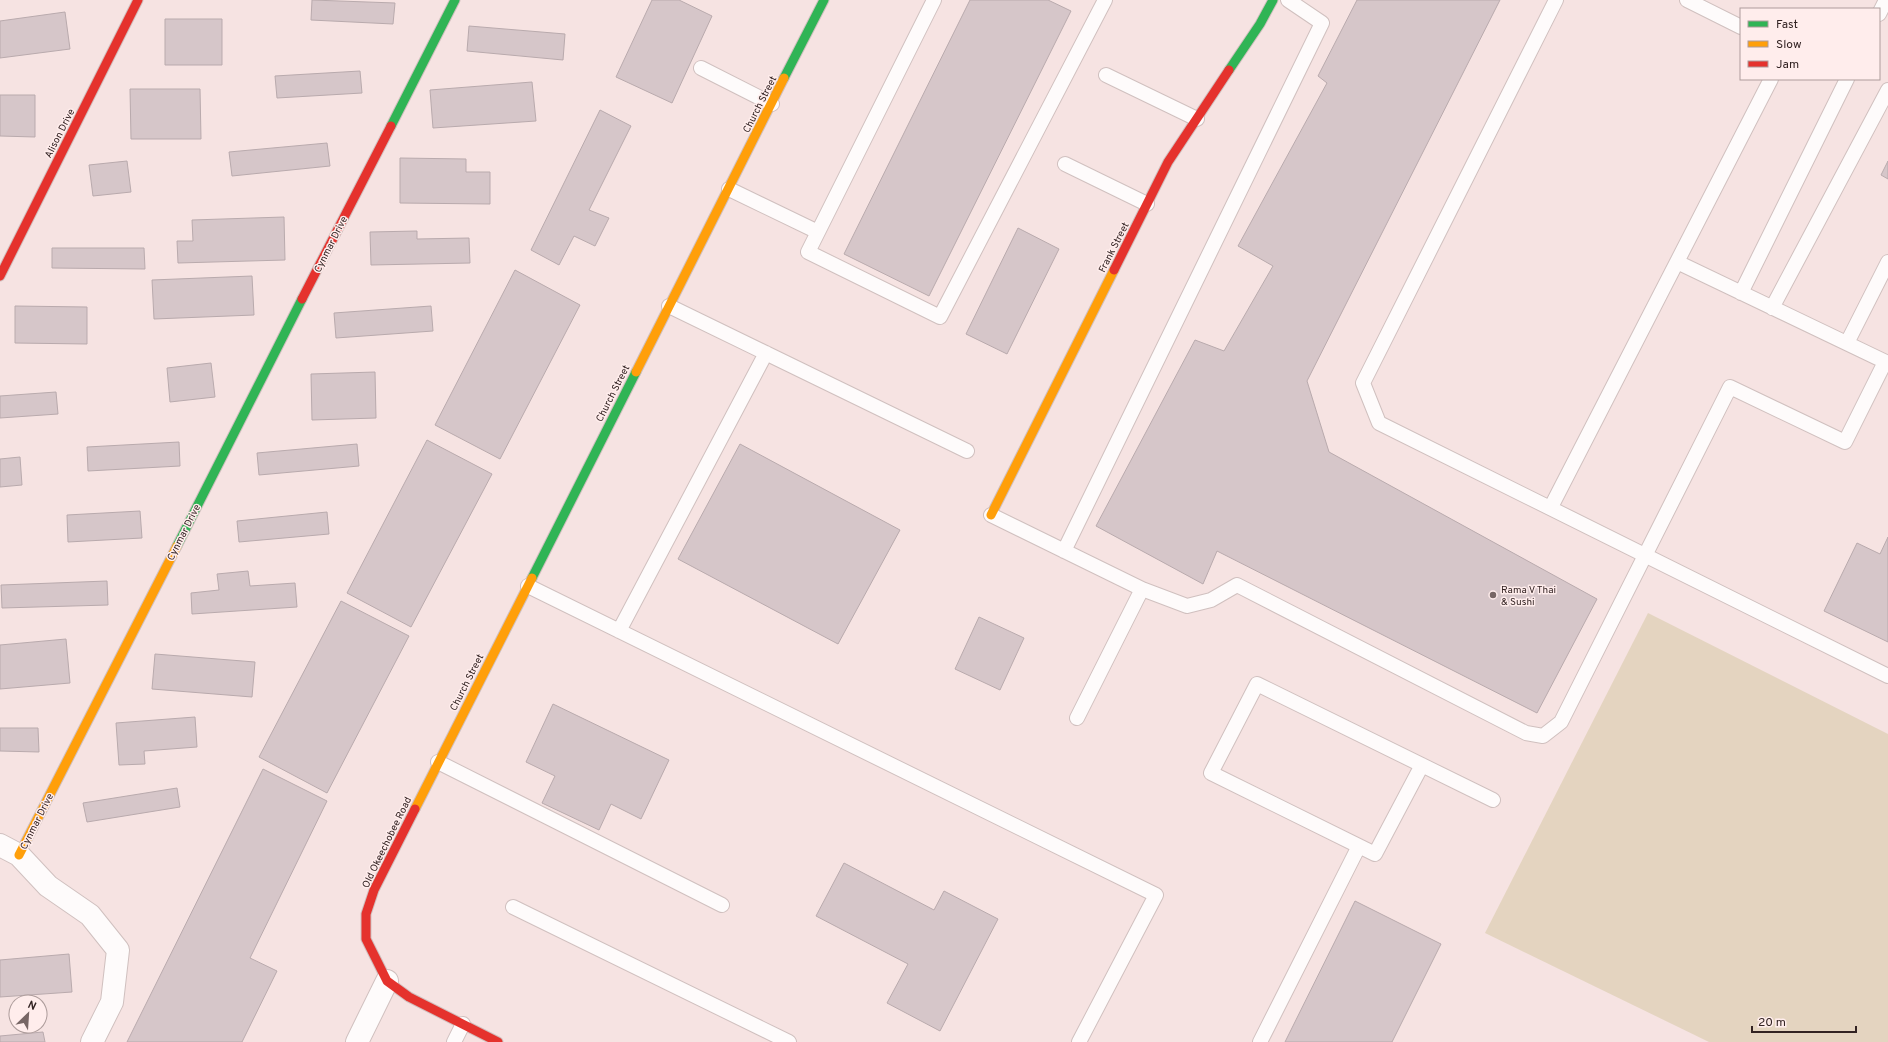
<svg xmlns="http://www.w3.org/2000/svg" width="1888" height="1042" font-family="Overpass,sans-serif">
	<rect width="100%" height="100%" fill="#f6e3e2"/>
	<path fill="#e4d4c0" d="M1648,613l240,121v308h-179l-224,-109z"/>
	<path fill="#d6c6c9" stroke="#b9aaad" d="M312,0l83,3 -2,21 -82,-4z
		M652,0h27l33,16 -40,87 -56,-26z
		M970,0h78l23,11 -142,285 -85,-42z
		M1357,0h143l-193,381 22,71 268,147 -60,114 -320,-162 -14,33 -107,-58 99,-186 29,11 49,-85 -35,-20 89,-163 -9,-7z
		M65,12l5,37 -70,9v-37z
		M165,19h57v46h-57z
		M469,26l96,8 -2,26 -96,-9z
		M360,71l2,22 -85,5 -2,-22z
		M532,82l4,39 -103,7 -3,-38z
		M130,89h70l1,50h-70z
		M0,95h35v42l-35,-1z
		M600,110l31,16 -42,84 20,8 -14,28 -21,-10 -15,29 -28,-15z
		M327,143l3,23 -98,10 -3,-24z
		M400,158l66,1v13h24v32l-90,-1z
		M127,161l4,31 -38,4 -4,-31z
		M1888,161v18l-7,-4z
		M284,217l1,43 -107,3 -1,-22h16l-1,-21z
		M1018,228l41,21 -52,105 -41,-20z
		M417,231v8l52,-1 1,25 -99,2 -1,-33z
		M52,248h92l1,21 -93,-1z
		M515,270l65,35 -80,154 -65,-34z
		M252,276l2,39 -100,4 -2,-39z
		M15,306l72,1v37l-72,-1z
		M431,306l2,25 -97,7 -2,-25z
		M211,363l4,34 -45,5 -3,-34z
		M375,372l1,46 -64,2 -1,-46z
		M56,392l2,22 -58,4v-22z
		M427,440l65,34 -81,153 -64,-34z
		M179,442l1,24 -92,5 -1,-24z
		M357,444l2,22 -100,9 -2,-22z
		M740,444l160,86 -62,114 -160,-85z
		M20,457l2,28 -22,2v-28z
		M140,511l2,27 -74,4 -1,-27z
		M327,512l2,22 -90,8 -2,-21z
		M1888,537v105l-64,-31 33,-68 23,11z
		M248,571l2,15 45,-3 2,24 -105,7 -1,-21 28,-3 -2,-16z
		M107,581l1,24 -106,3 -1,-23z
		M341,601l68,35 -82,157 -68,-36z
		M979,617l45,21 -24,52 -45,-21z
		M66,639l4,44 -70,6v-44z
		M155,654l100,8 -3,35 -100,-8z
		M553,704l116,56 -28,59 -30,-15 -12,26 -57,-27 13,-27 -29,-14z
		M195,717l2,30 -53,4 1,13 -26,1 -3,-42z
		M0,728h38l1,24 -39,-1z
		M263,769l64,32 -77,157 27,13 -35,71h-115z
		M177,788l3,19 -93,15 -4,-19z
		M844,863l90,47 10,-19 54,28 -58,112 -53,-28 21,-39 -92,-48z
		M1355,901l86,43 -49,98h-107z
		M69,954l3,38 -72,5v-37z
		M43,1032l2,10h-45v-6z"/>
	<g fill="none" stroke-linecap="round" stroke-linejoin="round">
		<defs>
			<path id="lane" d="M1556,0l-193,383 16,40 509,253
				M1687,0l54,27
				M1879,14l7,-14
				M701,68l71,36
				M1106,75l91,44
				M1065,164l82,40
				M729,189l89,43 116,-232
				M818,232l-10,20 132,65 165,-317
				M1677,262l211,101
				M1741,293l106,-214
				M669,306l298,145
				M1772,308l116,-218
				M1847,343l41,-81
				M1551,507l220,-428
				M991,515l151,74 45,17 24,-6 26,-15 289,148 17,3 18,-14 169,-335 115,55 40,-80
				M1064,551l258,-528 -34,-23
				M528,586l628,309 -77,147
				M619,631l147,-278
				M1077,718l65,-129
				M438,762l284,143
				M1422,765l-47,89 -164,-81 46,-89 236,116
				M513,907l276,135
				M454,1042l9,-18
				M1260,1042l99,-196"/>
			<path id="street" d="M0,845l19,10 29,31 42,29 28,35 -6,52 -20,40
				M357,1042l30,-61"/>
			<path id="fast" d="M1229,70l31,-46 13,-24
				M784,78l40,-78
				M391,126l64,-126
				M177,546l125,-247
				M532,578l104,-206"/>
			<path id="slow" d="M636,372l148,-294
				M991,515l123,-245
				M415,809l117,-231
				M19,855l158,-309"/>
			<path id="jam" d="M1114,270l54,-108 61,-92
				M0,276l138,-276
				M302,299l89,-173
				M415,809l-41,81 -8,24v25l21,42 22,16 89,45"/>
		</defs>
		<use href="#lane" stroke="#d0c0bf" stroke-width="16"/>
		<use href="#street" stroke="#d0c0bf" stroke-width="24"/>
		<use href="#fast" stroke="#d0c0bf" stroke-width="11"/>
		<use href="#slow" stroke="#d0c0bf" stroke-width="11"/>
		<use href="#jam" stroke="#d0c0bf" stroke-width="11"/>
		<use href="#lane" stroke="#fefbfb" stroke-width="14"/>
		<use href="#street" stroke="#fefbfb" stroke-width="22"/>
		<use href="#fast" stroke="#30b455" stroke-width="9"/>
		<use href="#slow" stroke="#ff9f0a" stroke-width="9"/>
		<use href="#jam" stroke="#e5322d" stroke-width="9"/>
	</g>
	<circle fill="#776665" stroke="#ffedec" stroke-width="1.5" cx="1493" cy="595" r="4"/>
	<g text-anchor="middle" stroke-width="3" stroke-linejoin="round" paint-order="stroke">
		<g font-size="10" fill="#322222" stroke="#ffedec">
			<text transform="translate(759 104) rotate(-63)" y="4">Church Street</text>
			<text transform="translate(59 133) rotate(-63)" y="4">Alison Drive</text>
			<text transform="translate(330 244) rotate(-63)" y="4">Cynmar Drive</text>
			<text transform="translate(1113 247) rotate(-63)" y="4">Frank Street</text>
			<text transform="translate(612 393) rotate(-63)" y="4">Church Street</text>
			<text transform="translate(183 532) rotate(-63)" y="4">Cynmar Drive</text>
			<text transform="translate(466 682) rotate(-63)" y="4">Church Street</text>
			<text transform="translate(36 821) rotate(-63)" y="4">Cynmar Drive</text>
			<text transform="translate(386 842) rotate(-64)" y="4">Old Okeechobee Road</text>
		</g>
		<g font-size="10" fill="#322222" stroke="#ffedec" text-anchor="start">
			<text x="1501" y="593">Rama V Thai<tspan x="1501" dy="12">&amp; Sushi</tspan></text>
		</g>
	</g>
	<rect x="1740" y="8" width="140" height="72" fill="#ffedec" stroke="#ad9c9b"/>
	<rect x="1748" y="21" width="20" height="6" fill="#30b455" stroke="#ad9c9b"/>
	<text x="1776" y="28" font-size="12" fill="#322222">Fast</text>
	<rect x="1748" y="41" width="20" height="6" fill="#ff9f0a" stroke="#ad9c9b"/>
	<text x="1776" y="48" font-size="12" fill="#322222">Slow</text>
	<rect x="1748" y="61" width="20" height="6" fill="#e5322d" stroke="#ad9c9b"/>
	<text x="1776" y="68" font-size="12" fill="#322222">Jam</text>
	<g transform="translate(28 1014) rotate(25)"><circle r="19" fill="#ffedec" stroke="#ad9c9b"/>
	<path d="M0-3L7 15L0 10L-7 15Z" fill="#776665"/>
	<text y="-6" font-size="11" font-weight="bold" text-anchor="middle" fill="#322222">N</text>
	</g>
	<path d="M1752 1026v6h104v-6" fill="none" stroke="#322222" stroke-width="2"/>
	<text x="1758" y="1026" font-size="12" fill="#322222" stroke="#ffedec" stroke-width="3" paint-order="stroke">20 m</text>
</svg>
